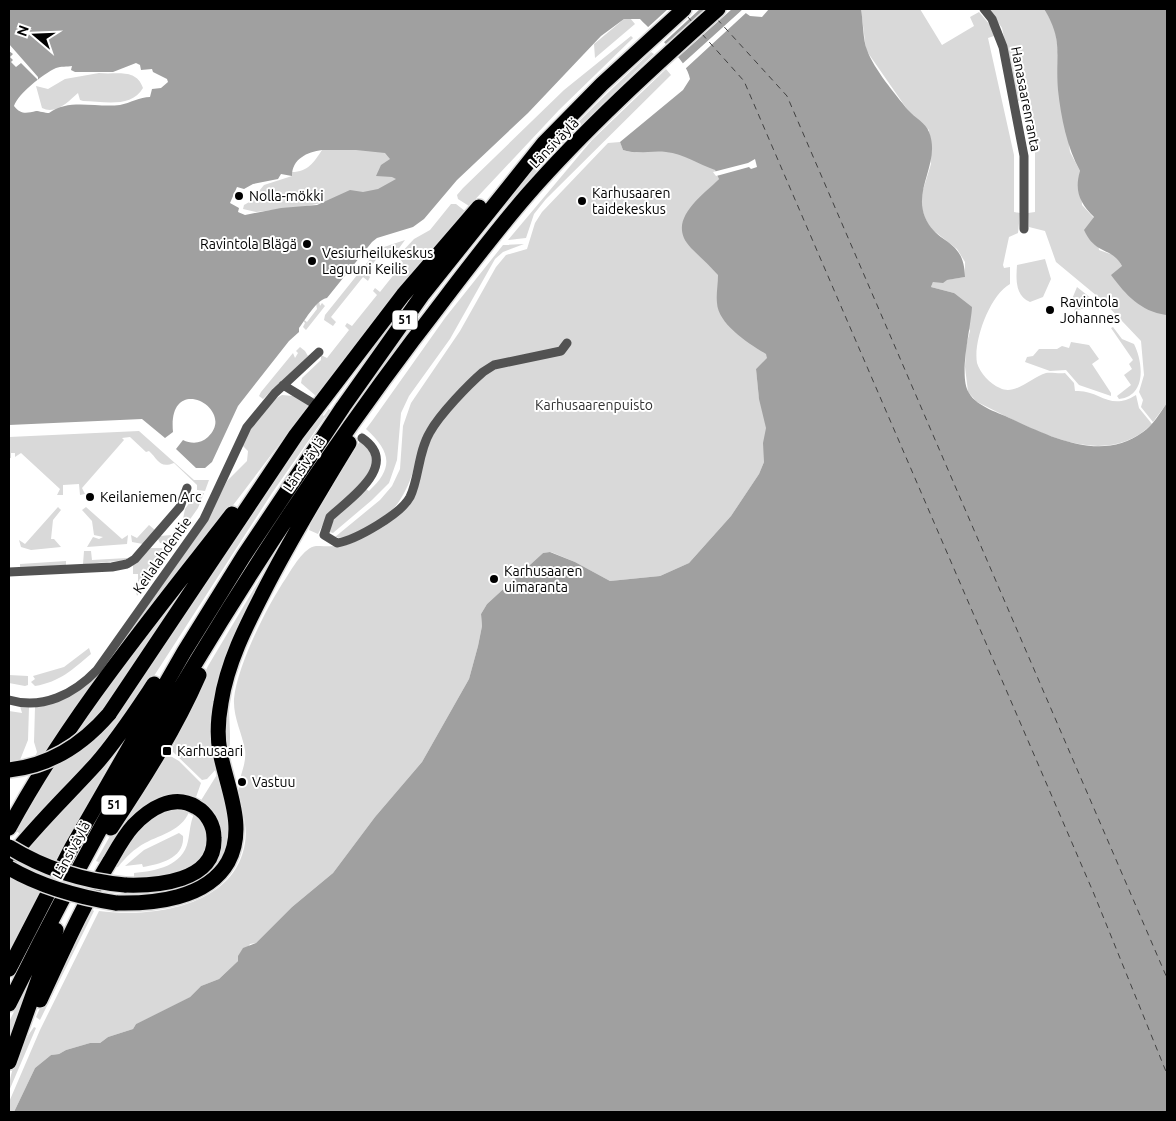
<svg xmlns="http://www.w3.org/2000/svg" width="1176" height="1121" font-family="Ubuntu,sans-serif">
	<rect width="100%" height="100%" fill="#fff"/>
	<path fill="#d9d9d9" d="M861,9h59l22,36 32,-19 -4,-9 9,-5 11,13 4,11 -6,2 26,117v57l6,1 -2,20 -9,4 -6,28 1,3 6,-1v17c-20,11 -37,57 -33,79 3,10 13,21 23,25 15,8 32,-11 46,-15 5,-1 13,1 19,0l9,10 1,8c25,-2 34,21 61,4l3,13 13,16c-51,50 -124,2 -175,-22l-9,-10 -3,-25 1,-21 4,-15 -16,-38 -23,-6 2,-5 32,-5v-15l-8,-13 -28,-22 -8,-20 1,-14 9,-29 -2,-34 -20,-18 -43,-62z
		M989,9h55l11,18 15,125 10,19 2,34 12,13 5,32 17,6 6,10 45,49v88l-14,19 -12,-15 2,-7 -4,-8 5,-17 -3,-34 -38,-40 -47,-39 -11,-31 -16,-4 -1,-14 7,-1v-59l-9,-53 -8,1 -16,-73z
		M630,18l5,6 -40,34 -1,-14 30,-25z
		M631,36l2,2 -74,72 -90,96 -11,-7 -1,-4 6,-7 101,-98z
		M651,52l3,2c-67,63 -131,128 -188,199 -43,53 -80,109 -118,164l-5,-3c51,-70 100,-143 157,-208 48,-55 98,-105 151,-154z
		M666,69l5,6 -125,124 -12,15 -8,24 -18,2 84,-100z
		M99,73c18,2 37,-5 44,15 -12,21 -41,13 -60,13l-3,-1 -2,-7c-9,8 -22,22 -36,15l-6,-22 12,3 17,-10z
		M689,136l29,38 1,5 -18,18 69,146 -3,16 -11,10 3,29 10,-1 -5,65 -5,12 -28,42 -42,47 -29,13 -50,5 -35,-19 -24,-10 -8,1 -56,51 -6,10 1,12 -4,20 -9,33 -47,83 -47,55 -42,56 -41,34 -36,36 -6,1 -12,17 -19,18 -18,7 -11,11 -54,27 -3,5 -25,8 -8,6h-10l-24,7 -7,4 -8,1 -16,13 -21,44h-5v-10l31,-72 59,-119c52,7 136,-4 146,-68 3,-19 -4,-34 -6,-52 -1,-14 8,-26 6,-41 -3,-17 -12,-33 -11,-51 3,-33 33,-93 52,-121 6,-9 18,-31 30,-32 14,0 25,2 38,-4 17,-7 39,-27 55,-39l5,-36c-2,11 -9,26 -16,36 -7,11 -50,40 -63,34l45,-37 12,-14 8,-17 3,-43 8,-23 49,-72 36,-64 10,-12 21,-6 8,-26 7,-11 66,-69 12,-1 3,8c21,8 46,-6 66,-14z
		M322,150h61l8,6 10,22 -20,13 -79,16 18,99 2,-3 3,3 -19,24 -3,-3 2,-4 -5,-6 7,5 10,-13 -18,-102 -43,5 -13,-3 1,-4 7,-4 13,-16 28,-9v-4c16,0 22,-10 30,-22z
		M451,204h5l9,7 -106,128 -43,57 -15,-13 1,-5 19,-18v-5l6,3 22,-28 -4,-4 2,-3 5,3 25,-31 -4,-4 2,-3 5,4 23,-29 -5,-7 16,-17 16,-9z
		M405,240l-11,15 -10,-6 -18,24 4,4 -2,4 -5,-4 -32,40 5,5 -3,4 -9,-6 1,-5 53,-66z
		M524,244l-21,8 -8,7 -45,80 -41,57 -8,17 -4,47 -8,23 -17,17 -39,33 -4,-1c2,-16 25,-33 37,-43l3,2c26,-24 21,-40 -3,-62l6,-8 73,-103 58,-73z
		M1045,259l6,20 -8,18 -13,5c-15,-6 -14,-23 -13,-37z
		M1077,287l25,20 -9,-1 -19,5 2,-5 -6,-2z
		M1113,327l9,12 12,5c9,18 13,52 -15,55l-2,-3 14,-11 -7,-10 8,-6 -3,-5 4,-4 -22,-32z
		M1071,342l18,3 10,14 -7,5 19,29v3l-32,-11 -13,-15 -16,1 -25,-9 2,-5 6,-1 6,-7h18l5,-3 7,2z
		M300,347l5,4 3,5 -45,43 -4,-3 2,-4 32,-39 2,5 3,-5 -2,-2z
		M282,395l11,1 16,9 -282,372 10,-25 -3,-10 1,-35 65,-35 104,-146 23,-45 20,-20 1,-10 -6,-6c8,-15 24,-43 40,-50z
		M320,413l5,4 -53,76 -129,200 -30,42 -91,100 -9,-6 36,-62 18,-8 24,-16 16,-15 20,-26 137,-211z
		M139,431l55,49h15l-4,11 -8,-1v-5l-23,-22c-15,6 -16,-4 -25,-12l-3,1 -16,-15 -8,1 2,2 -42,48 3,6 -5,1 -1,-11 -16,1v10h-6l3,-6 -39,-36 -6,4v-4h-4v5h-2v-21z
		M360,441l11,11 2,13 -10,16 -38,39 -7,14 -9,-4 3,-12z
		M197,492l7,1 -6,15 -24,34 -14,1 -2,-4 2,-3 11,-1 12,-16 2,-10z
		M58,507l3,3 -8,10 -2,19h3l7,8 -30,3 -10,-3 -2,-7 6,4z
		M86,507l36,32 6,-4 -1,9 -40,3 6,-10 6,2 4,-2 -9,-2 -2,-14 -10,-11z
		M149,525l6,5 -12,14 -11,-2 -1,-7 6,3z
		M282,542l-44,89 -21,137 -10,11 -5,1 -31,-30 4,-7 -3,-3 36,-74z
		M149,548h21l-33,48 -3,-13 4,-1v-8h-5v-9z
		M84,551h7l1,9 35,-2v2l-41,4h-3z
		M66,561v4l-46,3v-4z
		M285,564l3,1c-21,34 -52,89 -58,129 -3,19 2,38 -1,57l-4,-17 1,-28 13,-49z
		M190,579l-91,137 -29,26 25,-43z
		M89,648l2,6c-18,15 -31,28 -56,32l-4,-4 4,-3 -2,-3 31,-9z
		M9,675l19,1v9l-3,1 -16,-3z
		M20,706l9,1 -1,33 -8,20 -11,2v-51l13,2z
		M118,747l-109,203v-82z
		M167,754l12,7 22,22 -6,17 -20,-4 -71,68 -8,-3 14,-25z
		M218,773c14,50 24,93 -35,116 -12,5 -29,5 -42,8v-5l22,-2 55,-34 3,-15 -21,-39z
		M171,809l18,3c-8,19 -27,22 -44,31 -11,6 -19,14 -27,24h-4l-23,42 3,2 -54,109 -4,-3 17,-38 61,-116 26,-34 18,-14z
		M194,814c9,7 14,15 13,27 -3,34 -47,35 -73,38v-6c22,-2 49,-7 54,-32 2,-9 2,-18 6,-27z
		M179,833l4,3c2,22 -23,28 -40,31l-1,-3 -17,2 19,-16z
		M42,954l-33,93v-25z
		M34,1027l2,1 -27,63c0,-20 13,-48 25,-64z"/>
	<path fill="#a0a0a0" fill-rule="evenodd" d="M9,9h731l10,7 12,1 7,-8h92c2,11 2,32 6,41 7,19 28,44 41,60 6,7 18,13 21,22 12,30 -16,56 -4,85 12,29 39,20 40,60l-18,3 -4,3 -10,-1 -2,5 23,6 18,14c-1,21 -14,69 -3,86 8,14 31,20 45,27 39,18 89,42 129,12 10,-7 17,-19 24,-29v709h-1153l21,-44 16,-13 8,-1 7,-4 24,-7h10l8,-6 25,-8 3,-5 54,-27 11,-11 18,-7 19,-18v-5l5,-8 13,-5 36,-36 41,-34 42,-56 47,-55 47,-83 9,-33 4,-20 -1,-12 6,-10 56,-51 7,-1 25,10 35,19 50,-5 29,-13 42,-47 28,-42 5,-12 -1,-19 3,-15 -7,-29 -3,-30 11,-11 -1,-4c-17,-10 -48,-30 -49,-51 -1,-9 1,-18 1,-28 -9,-10 -18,-18 -27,-27 -26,-27 10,-51 28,-69l-4,-9c-17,-6 -31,-16 -49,-18 -14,-2 -30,3 -43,-2l-3,-8 63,-52 7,-11c-3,-20 -36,-45 -50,-60h-16l-23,17 -73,77 -71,67 -33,39 -11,8 -36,11 -5,4 -45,56c-11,2 -21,21 -28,30v4l-10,9 -51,65 -26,56 -7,6h-9l-20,-19 7,-9c8,4 18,4 25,-3 30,-28 -41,-67 -35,-5l-8,6 -23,-19 -133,6zM136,63l4,2 1,5 11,-1 1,3 14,7 1,3 -7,6 -9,1 -2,8c-10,0 -20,6 -30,8 -24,3 -51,-7 -71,8 -4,0 -10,-2 -13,-2 -9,2 -15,4 -22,-5 4,-12 29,-32 42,-38 5,-2 11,-1 16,-2l-1,4 4,2h38zM322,150h34l29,3 5,6 -9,6 -5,11 16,1 4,2 -18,10 -15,3 -13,-2 -33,15 -36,3 -36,7 -7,-3 1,-4 -9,-5 7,-16 7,2 9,-5 25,-5 3,-5 11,2c0,-17 15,-24 30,-26z
		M1044,9h123l-1,306c-26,-4 -40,-20 -55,-40l11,-9c-11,-20 -26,-10 -38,-36l10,-13c-14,-14 -20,-26 -14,-46 -13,-24 -19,-53 -22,-81 -3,-35 6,-49 -14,-81z"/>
	<path fill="#fff" d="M668,9h32l-39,36 -15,-16z
		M705,9h27l-56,50 -13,-12z
		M743,9l4,3 -63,58 -3,-5z
		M9,44l29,33v3l-17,-17 -5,4 -5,-5 2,-2 -3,-3 3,-3 -4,-3z
		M755,159l2,8 -6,2 -2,-2 -29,8 -4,1 -3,-4 35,-9z"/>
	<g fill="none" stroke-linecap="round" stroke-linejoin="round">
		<path stroke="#414141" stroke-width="1" stroke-dasharray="6 5" stroke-linecap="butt" d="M688,17l5,6
			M717,19l70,77 380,882
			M702,34l42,47 350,813 73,180"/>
		<path stroke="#d9d9d9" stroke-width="9" stroke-dasharray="9 4.5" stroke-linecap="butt" d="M315,405l47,33"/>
		<defs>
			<path id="highway" d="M109,714l187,-279 107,-140 76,-88
				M9,828c61,-113 145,-213 223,-314
				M111,828c32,-48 65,-100 88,-153
				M9,860c26,-34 58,-64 87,-96 22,-25 40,-53 58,-80
				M116,903c37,1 91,-4 112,-41 19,-34 -1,-74 -8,-110 -3,-16 -2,-33 1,-49 6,-40 25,-77 43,-112 26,-51 55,-99 85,-148
				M9,969l63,-122 112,-195 59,-95 100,-150 80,-113 121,-151 58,-59 82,-75
				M40,1000c22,-47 43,-95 70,-139 7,-12 14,-25 23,-35 16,-17 40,-33 63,-19 11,6 18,18 18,31 2,44 -58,48 -89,47
				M9,1004c115,-232 248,-457 404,-664 38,-49 74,-99 115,-146 58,-66 124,-126 190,-185
				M9,1062l47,-132"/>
		</defs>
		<use href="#highway" stroke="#dbdbdb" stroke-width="18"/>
		<path stroke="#525252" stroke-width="9" d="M984,9l8,10 11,28 21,109v73
			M283,385l28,17
			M362,438c39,27 -12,60 -32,79l-6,18 13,8c19,-3 64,-29 73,-46 9,-18 8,-45 20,-65 10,-18 38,-47 53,-60l11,-7 67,-14 6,-8
			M9,572l103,-5 15,-3 8,-5 45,-52 7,-19
			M9,700c34,10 65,-6 88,-30l107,-151 43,-92 28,-34 44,-41"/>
		<use href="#highway" stroke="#000" stroke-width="15"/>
		<defs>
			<path id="highway-bridge" d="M9,770c40,-4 74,-26 100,-56
				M9,847c36,22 73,34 116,38
				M9,868c33,19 69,29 107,35"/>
		</defs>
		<use href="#highway-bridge" stroke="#dbdbdb" stroke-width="18" stroke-linecap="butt"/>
		<use href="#highway-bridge" stroke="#000" stroke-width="15"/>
	</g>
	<g fill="#000" stroke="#fff" stroke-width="2">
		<circle cx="239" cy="196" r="5"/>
		<circle cx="582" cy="201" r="5"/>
		<circle cx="307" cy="244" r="5"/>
		<circle cx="312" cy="261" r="5"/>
		<circle cx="1050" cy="310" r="5"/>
		<circle cx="90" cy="497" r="5"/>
		<circle cx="494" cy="579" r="5"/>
		<rect x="162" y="746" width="10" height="10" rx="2.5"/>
		<circle cx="242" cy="782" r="5"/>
	</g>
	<g text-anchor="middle" stroke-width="4" stroke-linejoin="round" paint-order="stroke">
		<g fill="#fff" stroke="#4c4c4c" stroke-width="1">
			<rect x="392.5" y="310.5" width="25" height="19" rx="4"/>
			<rect x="101.5" y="795.5" width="25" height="19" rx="4"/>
		</g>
		<g font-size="12" font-weight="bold" fill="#000">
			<text x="405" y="324">51</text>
			<text x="114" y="809">51</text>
		</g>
		<g font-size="14" fill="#000" stroke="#fff">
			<text transform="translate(1026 99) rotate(79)" y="5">Hanasaarenranta</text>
			<text transform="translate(554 143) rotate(-46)" y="5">Länsiväylä</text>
			<text transform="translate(304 464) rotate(-56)" y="5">Länsiväylä</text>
			<text transform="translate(162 555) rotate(-55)" y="5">Keilalahdentie</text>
			<text transform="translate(71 850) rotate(-62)" y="5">Länsiväylä</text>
		</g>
		<g font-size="14" fill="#000" stroke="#fff" text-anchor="start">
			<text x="592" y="198">Karhusaaren<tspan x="592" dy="16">taidekeskus</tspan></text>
			<text x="249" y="201">Nolla-mökki</text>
			<text x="297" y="249" text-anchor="end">Ravintola Blägä</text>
			<text x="322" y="258">Vesiurheilukeskus<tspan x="322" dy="16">Laguuni Keilis</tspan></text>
			<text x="1060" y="307">Ravintola<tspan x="1060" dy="16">Johannes</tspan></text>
			<text x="100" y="502">Keilaniemen Arc</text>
			<text x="504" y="576">Karhusaaren<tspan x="504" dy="16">uimaranta</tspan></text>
			<text x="177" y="756">Karhusaari</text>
			<text x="252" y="787">Vastuu</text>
		</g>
		<g font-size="14" fill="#303030" stroke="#fff">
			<text x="594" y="410">Karhusaarenpuisto</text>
		</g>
	</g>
	<rect width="1176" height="1121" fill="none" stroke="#000000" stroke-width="20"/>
	<g transform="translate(35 35) rotate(289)" stroke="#ffffff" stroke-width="4" paint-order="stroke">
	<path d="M0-4L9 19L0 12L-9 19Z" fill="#000000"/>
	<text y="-8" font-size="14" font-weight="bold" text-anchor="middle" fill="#000000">N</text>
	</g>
</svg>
